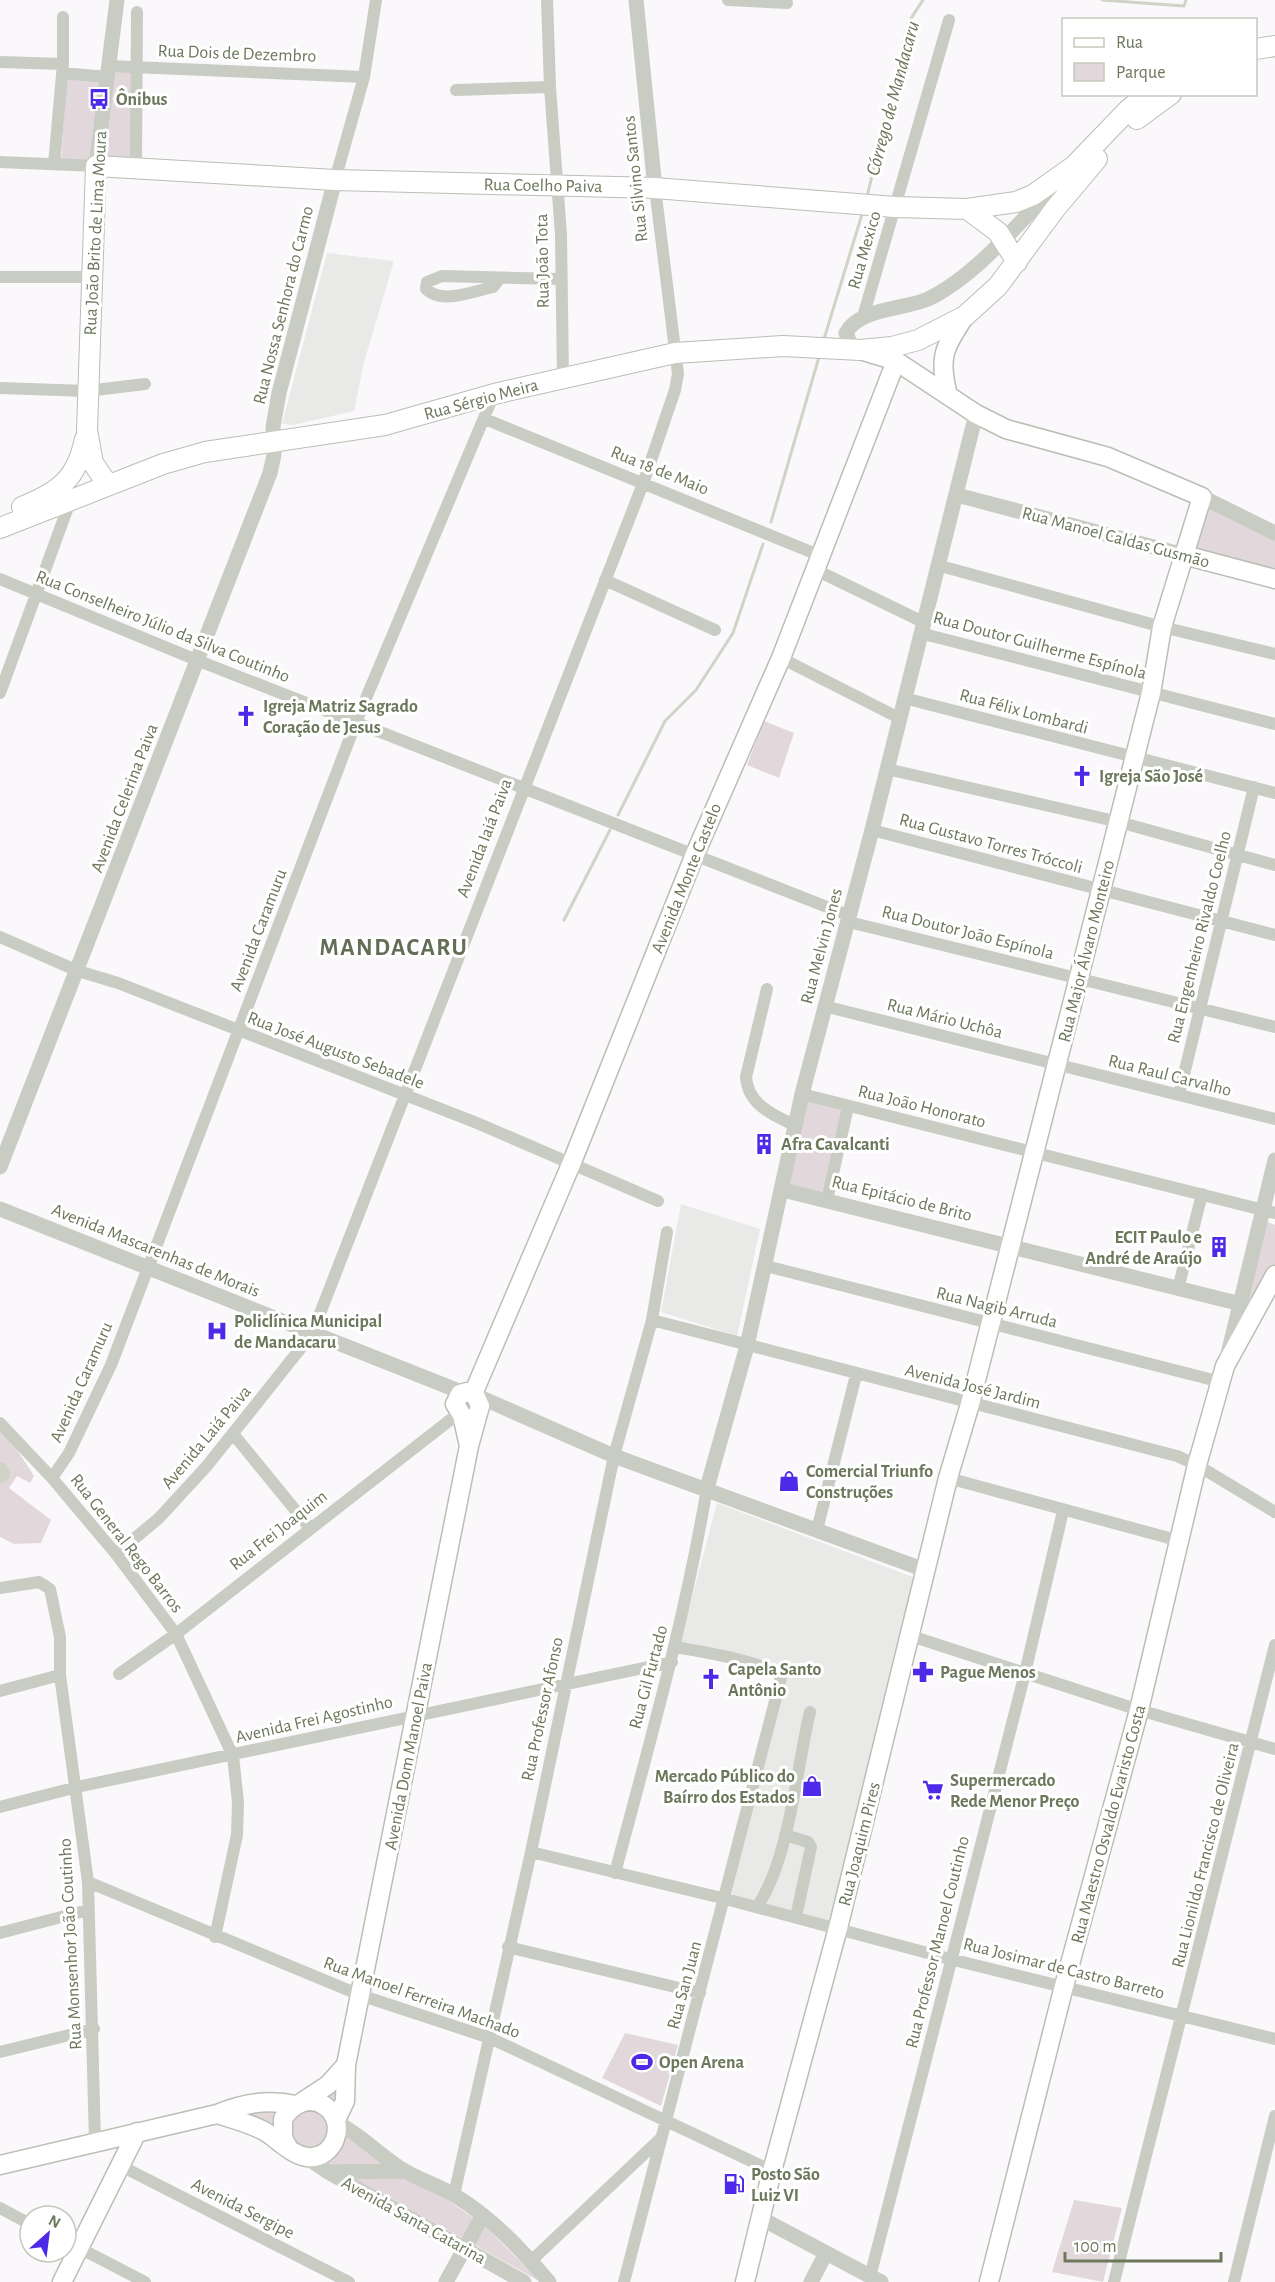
<svg xmlns="http://www.w3.org/2000/svg" width="1275" height="2282" font-family="'Alegreya Sans',sans-serif">
	<rect width="100%" height="100%" fill="#faf8fa"/>
	<path fill="#e9e9e8" d="M327,253l67,8 -30,101 -10,49 -61,14 -11,-1z
		M681,1204l79,25 -23,107 -76,-24z
		M717,1503l201,76 -88,343 -100,-22 56,-228 -106,-29z"/>
	<path fill="#e2d8dc" d="M112,70l23,3 -3,92 -29,-4z
		M67,71l35,3 -10,87 -31,-1z
		M1206,503l69,34v36l-86,-21z
		M764,721l30,12 -15,45 -32,-13z
		M802,1094l46,13 -21,93 -43,-13z
		M1265,1221l10,4v45l-24,31 -3,-6z
		M0,1429l9,8 25,39 -4,7 -13,-7 -8,12 42,32 -10,23 -27,1 -14,-7z
		M625,2033l53,12 -17,61 -59,-28z
		M342,2082l-10,38 153,106 56,56 -305,-169 46,-6z
		M1074,2200l48,8 -19,74 -51,-10z"/>
	<g fill="none" stroke-linecap="round" stroke-linejoin="round">
		<path stroke="#d0d3c5" stroke-width="3" d="M1102,0l82,6 2,-6
			M867,197l41,-174 15,-23
			M824,339l39,-128
			M771,522l48,-165
			M618,815l47,-94 31,-31 37,-57 30,-89
			M564,920l46,-90"/>
		<path stroke="#d0d3c5" stroke-width="18" d="M0,1471l1,3"/>
		<defs>
			<path id="secondary" d="M948,395c-10,-37 -4,-48 17,-79
				M1184,555l91,24
				M473,1394l99,-232 123,-308 86,-196 115,-297
				M302,2102l26,-17 18,-20
				M217,2114c16,5 32,9 47,17 14,8 27,24 43,26 28,3 41,-35 18,-51 -16,-11 -33,-2 -42,13v19l5,9
				M336,2120l9,-19 1,-36 123,-619 11,-40 -5,-11 -8,-3 -7,2 -5,10 7,11 7,31
				M0,2165l217,-51c27,-11 50,-15 79,-9
				M62,2282l75,-150
				M745,2282l27,-111 66,-243 110,-450 22,-74 109,-427 72,-284 11,-66 40,-130 -94,-40 -102,-28 -30,-15 -80,-53 -33,-10
				M989,2282l75,-296 75,-276 58,-245 28,-99 50,-91"/>
			<path id="primary" d="M1256,49l19,-3
				M1137,119l34,-25
				M967,209l31,23 19,30
				M108,485l-15,-22 -6,-33 9,-264 239,14 320,8 240,19 72,2 49,-7 17,-7 41,-29 55,-57 19,-15
				M22,507c37,-15 55,-28 63,-68
				M0,528l163,-64 42,-12 180,-27 109,-31 181,-41 108,-7 77,4 32,-3 26,-7 47,-24 33,-30 57,-77 42,-50"/>
		</defs>
		<use href="#secondary" stroke="#babfb3" stroke-width="21"/>
		<use href="#primary" stroke="#babeb4" stroke-width="22"/>
		<path stroke="#c8ccc3" stroke-width="12" d="M547,0l3,87 11,148 2,143
			M728,0l59,3
			M0,62l63,2
			M109,66l255,11
			M62,73l45,4
			M456,90l94,-3
			M0,162l96,4
			M54,164l9,-100v-47
			M136,168l1,-156
			M335,180l29,-103 12,-77
			M0,277h91
			M500,278l-7,9c-19,4 -51,18 -67,2l1,-7 15,-6 117,3
			M863,317l86,-297
			M0,388l87,3 58,-7
			M485,419l336,137
			M937,565l225,62 113,27
			M816,570l107,52
			M0,579l199,82 651,255
			M605,580l110,50
			M920,633l355,91
			M781,658l118,60
			M0,693l71,-194
			M904,698l371,95
			M887,769l232,53 156,43
			M872,830l403,105
			M849,922l426,105
			M0,937l78,34 40,12 359,140 181,78
			M767,989l-21,88c2,28 27,38 50,49
			M824,1006l451,113
			M802,1094l473,119
			M1179,1095l75,-308
			M827,1200l21,-93
			M766,1266l455,116
			M1178,1289l24,-95
			M652,1320l525,136 20,9 78,47
			M0,1423l52,55 64,76 60,80 57,122 5,46 -1,33 -22,102
			M234,1435l76,93
			M52,1478l17,-25 42,-88 245,-643 138,-328
			M948,1478l232,63
			M817,1530l39,-155
			M116,1554l43,-36 47,-51 106,-133 332,-853 31,-91 3,-16 -23,-186
			M0,1588l39,-6 11,7 10,48v38l28,207 7,260
			M911,1636l228,74 136,39
			M119,1674l57,-40 283,-221
			M0,1691l60,-16
			M0,1807l77,-20 595,-125
			M785,1835l23,7 3,5 -15,70
			M531,1852l195,47 224,60 325,80
			M615,1873c34,-128 70,-254 92,-385
			M88,1882l272,113 130,43 282,133
			M757,1907c33,-49 39,-137 53,-195
			M0,1933l88,-23
			M508,1947l192,46
			M0,2052l94,-23
			M121,2166l228,116
			M454,2195l77,-343 83,-396 38,-136 15,-88
			M0,2208l30,16
			M66,2241l79,41
			M531,2261l129,-122
			M870,2277l155,-604 38,-162
			M624,2282l156,-600 1,-5c-11,-15 -85,-26 -106,-30
			M1114,2282l161,-637
			M1234,2282l41,-166"/>
		<path stroke="#c8ccc3" stroke-width="15" d="M636,0l19,188
			M96,166l21,-166
			M860,350l-10,-7 -4,-10c13,-25 57,-23 82,-34 46,-22 88,-73 123,-109
			M957,495l227,60
			M1202,497l73,36
			M0,1167l270,-694 4,-18 -1,-28 6,-34 56,-213
			M783,1190l474,118
			M0,1209l464,184
			M1228,1354l47,-194
			M475,1395l139,61 311,114
			M707,1488l40,-142 55,-252 70,-264 104,-416
			M337,2123c23,11 41,31 63,45 17,11 37,17 54,27 37,22 68,55 95,87
			M306,2157l22,15 196,110
			M329,2172l75,-1
			M762,2219l119,63
			M446,2282l37,-67
			M811,2282l15,-29"/>
		<use href="#secondary" stroke="#fff" stroke-width="18"/>
		<use href="#primary" stroke="#fff" stroke-width="20"/>
	</g>
	<defs>
		<symbol id="bus-bare" viewBox="-9 -9 18 18"><path d="M-5-6H5V4H4V6H2V4H-2V6H-4V4H-5ZM-3.5-4V0h7V-4ZM-3.5 1.2v1.5H-2V1.2ZM2 1.2v1.5H3.5V1.2Z" fill="#4e29e9" stroke="#fff" stroke-width="2.5" paint-order="stroke"/></symbol>
		<symbol id="church-bare" viewBox="-9 -9 18 18"><path d="M-1.2-6h2.4v3.5h3.3v2.4h-3.3V6h-2.4V-.1h-3.3v-2.4h3.3Z" fill="#4e29e9" stroke="#fff" stroke-width="2.5" paint-order="stroke"/></symbol>
		<symbol id="building-bare" viewBox="-9 -9 18 18"><path d="M-4-6H4V6H1V3H-1V6H-4ZM-2.5-4.3h1.7v1.8h-1.7ZM.8-4.3h1.7v1.8H.8ZM-2.5-1h1.7V.8h-1.7ZM.8-1h1.7V.8H.8Z" fill="#4e29e9" stroke="#fff" stroke-width="2.5" paint-order="stroke"/></symbol>
		<symbol id="hospital-bare" viewBox="-9 -9 18 18"><path d="M-5-5h3v3.5h4V-5h3V5h-3V1.5h-4V5h-3Z" fill="#4e29e9" stroke="#fff" stroke-width="2.5" paint-order="stroke"/></symbol>
		<symbol id="shop-bare" viewBox="-9 -9 18 18"><path d="M-5-2.5h2.3a2.7 3.5 0 0 1 5.4 0H5L5.5 6h-11ZM-1.5-2.5h3a1.5 2.3 0 0 0-3 0Z" fill="#4e29e9" stroke="#fff" stroke-width="2.5" paint-order="stroke"/></symbol>
		<symbol id="pharmacy-bare" viewBox="-9 -9 18 18"><path d="M-2-6h4v4h4v4h-4v4h-4v-4h-4v-4h4Z" fill="#4e29e9" stroke="#fff" stroke-width="2.5" paint-order="stroke"/></symbol>
		<symbol id="supermarket-bare" viewBox="-9 -9 18 18"><path d="M-6-5.5h2.5l.6 2H6L4.5 2H-2.5L-4.4-4H-6ZM-1.5 3.2a1.3 1.3 0 1 0 .1 0ZM3 3.2a1.3 1.3 0 1 0 .1 0Z" fill="#4e29e9" stroke="#fff" stroke-width="2.5" paint-order="stroke"/></symbol>
		<symbol id="stadium-bare" viewBox="-9 -9 18 18"><path d="M0-5a6.5 5 0 1 0 0 10a6.5 5 0 1 0 0-10ZM-3.5-1.8h7v3.6h-7Z" fill="#4e29e9" stroke="#fff" stroke-width="2.5" paint-order="stroke"/></symbol>
		<symbol id="fuel-bare" viewBox="-9 -9 18 18"><path d="M-5.5-6h7V0h2V4h1.3V-2.5L3-4.5l.8-.8L6-3V5H2.5V1h-1V6h-7ZM-4.2-4.7v3.2H.2V-4.7Z" fill="#4e29e9" stroke="#fff" stroke-width="2.5" paint-order="stroke"/></symbol>
	</defs>
	<g fill-rule="evenodd">
		<use href="#bus-bare" x="84" y="84" width="30" height="30"/>
		<use href="#church-bare" x="231" y="701" width="30" height="30"/>
		<use href="#church-bare" x="1067" y="761" width="30" height="30"/>
		<use href="#building-bare" x="749" y="1129" width="30" height="30"/>
		<use href="#building-bare" x="1204" y="1232" width="30" height="30"/>
		<use href="#hospital-bare" x="202" y="1316" width="30" height="30"/>
		<use href="#shop-bare" x="774" y="1466" width="30" height="30"/>
		<use href="#pharmacy-bare" x="908" y="1657" width="30" height="30"/>
		<use href="#church-bare" x="696" y="1664" width="30" height="30"/>
		<use href="#shop-bare" x="797" y="1771" width="30" height="30"/>
		<use href="#supermarket-bare" x="918" y="1775" width="30" height="30"/>
		<use href="#stadium-bare" x="627" y="2047" width="30" height="30"/>
		<use href="#fuel-bare" x="719" y="2169" width="30" height="30"/>
	</g>
	<g text-anchor="middle" stroke-width="6" stroke-linejoin="round" paint-order="stroke">
		<g font-size="18" fill="#6c775b" stroke="#fff">
			<text transform="translate(237 53) rotate(2)" y="6">Rua Dois de Dezembro</text>
			<text transform="translate(635 179) rotate(-96)" y="6">Rua Silvino Santos</text>
			<text transform="translate(543 185) rotate(1)" y="6">Rua Coelho Paiva</text>
			<text transform="translate(95 233) rotate(-87)" y="6">Rua João Brito de Lima Moura</text>
			<text transform="translate(864 250) rotate(-74)" y="6">Rua Mexico</text>
			<text transform="translate(542 261) rotate(-91)" y="6">Rua João Tota</text>
			<text transform="translate(283 305) rotate(-76)" y="6">Rua Nossa Senhora do Carmo</text>
			<text transform="translate(481 399) rotate(-15)" y="6">Rua Sérgio Meira</text>
			<text transform="translate(660 470) rotate(22)" y="6">Rua 18 de Maio</text>
			<text transform="translate(1116 537) rotate(15)" y="6">Rua Manoel Caldas Gusmão</text>
			<text transform="translate(163 626) rotate(22)" y="6">Rua Conselheiro Júlio da Silva Coutinho</text>
			<text transform="translate(1040 645) rotate(15)" y="6">Rua Doutor Guilherme Espínola</text>
			<text transform="translate(1024 711) rotate(15)" y="6">Rua Félix Lombardi</text>
			<text transform="translate(124 798) rotate(-69)" y="6">Avenida Celerina Paiva</text>
			<text transform="translate(484 838) rotate(-69)" y="6">Avenida Iaiá Paiva</text>
			<text transform="translate(991 843) rotate(15)" y="6">Rua Gustavo Torres Tróccoli</text>
			<text transform="translate(686 878) rotate(-68)" y="6">Avenida Monte Castelo</text>
			<text transform="translate(258 930) rotate(-69)" y="6">Avenida Caramuru</text>
			<text transform="translate(968 932) rotate(14)" y="6">Rua Doutor João Espínola</text>
			<text transform="translate(1199 937) rotate(-76)" y="6">Rua Engenheiro Rivaldo Coelho</text>
			<text transform="translate(821 946) rotate(-75)" y="6">Rua Melvin Jones</text>
			<text transform="translate(1086 951) rotate(-76)" y="6">Rua Major Álvaro Monteiro</text>
			<text transform="translate(945 1018) rotate(14)" y="6">Rua Mário Uchôa</text>
			<text transform="translate(336 1050) rotate(21)" y="6">Rua José Augusto Sebadele</text>
			<text transform="translate(1170 1075) rotate(14)" y="6">Rua Raul Carvalho</text>
			<text transform="translate(922 1106) rotate(14)" y="6">Rua João Honorato</text>
			<text transform="translate(902 1198) rotate(14)" y="6">Rua Epitácio de Brito</text>
			<text transform="translate(156 1250) rotate(22)" y="6">Avenida Mascarenhas de Morais</text>
			<text transform="translate(997 1307) rotate(14)" y="6">Rua Nagib Arruda</text>
			<text transform="translate(81 1382) rotate(-66)" y="6">Avenida Caramuru</text>
			<text transform="translate(973 1386) rotate(14)" y="6">Avenida José Jardim</text>
			<text transform="translate(206 1437) rotate(-50)" y="6">Avenida Laiá Paiva</text>
			<text transform="translate(278 1530) rotate(-38)" y="6">Rua Frei Joaquim</text>
			<text transform="translate(127 1543) rotate(52)" y="6">Rua General Rego Barros</text>
			<text transform="translate(648 1677) rotate(-75)" y="6">Rua Gil Furtado</text>
			<text transform="translate(542 1709) rotate(-78)" y="6">Rua Professor Afonso</text>
			<text transform="translate(314 1719) rotate(-13)" y="6">Avenida Frei Agostinho</text>
			<text transform="translate(408 1756) rotate(-79)" y="6">Avenida Dom Manoel Paiva</text>
			<text transform="translate(1108 1824) rotate(-75)" y="6">Rua Maestro Osvaldo Evaristo Costa</text>
			<text transform="translate(859 1844) rotate(-76)" y="6">Rua Joaquim Pires</text>
			<text transform="translate(1205 1855) rotate(-76)" y="6">Rua Lionildo Francisco de Oliveira</text>
			<text transform="translate(937 1942) rotate(-76)" y="6">Rua Professor Manoel Coutinho</text>
			<text transform="translate(70 1944) rotate(-93)" y="6">Rua Monsenhor João Coutinho</text>
			<text transform="translate(1064 1968) rotate(14)" y="6">Rua Josimar de Castro Barreto</text>
			<text transform="translate(684 1985) rotate(-75)" y="6">Rua San Juan</text>
			<text transform="translate(422 1997) rotate(20)" y="6">Rua Manoel Ferreira Machado</text>
			<text transform="translate(243 2208) rotate(27)" y="6">Avenida Sergipe</text>
			<text transform="translate(414 2220) rotate(29)" y="6">Avenida Santa Catarina</text>
		</g>
		<g font-size="18" font-weight="bold" fill="#6c775b" stroke="#fff" text-anchor="start">
			<text x="116" y="105">Ônibus</text>
			<text x="263" y="712">Igreja Matriz Sagrado<tspan x="263" dy="21">Coração de Jesus</tspan></text>
			<text x="1099" y="782">Igreja São José</text>
			<text x="781" y="1150">Afra Cavalcanti</text>
			<text x="1202" y="1243" text-anchor="end">ECIT Paulo e<tspan x="1202" dy="21">André de Araújo</tspan></text>
			<text x="234" y="1327">Policlínica Municipal<tspan x="234" dy="21">de Mandacaru</tspan></text>
			<text x="806" y="1477">Comercial Triunfo<tspan x="806" dy="21">Construções</tspan></text>
			<text x="728" y="1675">Capela Santo<tspan x="728" dy="21">Antônio</tspan></text>
			<text x="940" y="1678">Pague Menos</text>
			<text x="795" y="1782" text-anchor="end">Mercado Público do<tspan x="795" dy="21">Baírro dos Estados</tspan></text>
			<text x="950" y="1786">Supermercado<tspan x="950" dy="21">Rede Menor Preço</tspan></text>
			<text x="659" y="2068">Open Arena</text>
			<text x="751" y="2180">Posto São<tspan x="751" dy="21">Luiz VI</tspan></text>
		</g>
		<g font-size="20" font-style="italic" fill="#6f765a" stroke="#fff">
			<text transform="translate(892 98) rotate(-75)" y="7">Córrego de Mandacaru</text>
		</g>
		<g font-size="24" font-weight="bold" letter-spacing="1.5" fill="#646e56" stroke="#fff">
			<text x="394" y="955">MANDACARU</text>
		</g>
	</g>
	<rect x="1062" y="18" width="195" height="78" fill="#ffffff" stroke="#c4c9bd" stroke-width="1.5"/>
	<rect x="1074" y="38" width="30" height="9" fill="#ffffff" stroke="#c4c9bd" stroke-width="1.5"/>
	<text x="1116" y="48" font-size="18" fill="#6c775b">Rua</text>
	<rect x="1074" y="63" width="30" height="18" fill="#e2d8dc" stroke="#c4c9bd" stroke-width="1.5"/>
	<text x="1116" y="78" font-size="18" fill="#6c775b">Parque</text>
	<g transform="translate(48 2234) rotate(28)"><circle r="28" fill="#ffffff" stroke="#c4c9bd" stroke-width="1.5"/>
	<path d="M0-4.5L10 22L0 15L-10 22Z" fill="#4e29e9"/>
	<text y="-9" font-size="16" font-weight="bold" text-anchor="middle" fill="#6c775b">N</text>
	</g>
	<path d="M1065 2252v9h156v-9" fill="none" stroke="#6c775b" stroke-width="3"/>
	<text x="1074" y="2252" font-size="18" fill="#6c775b" stroke="#ffffff" stroke-width="4.5" paint-order="stroke">100 m</text>
</svg>
